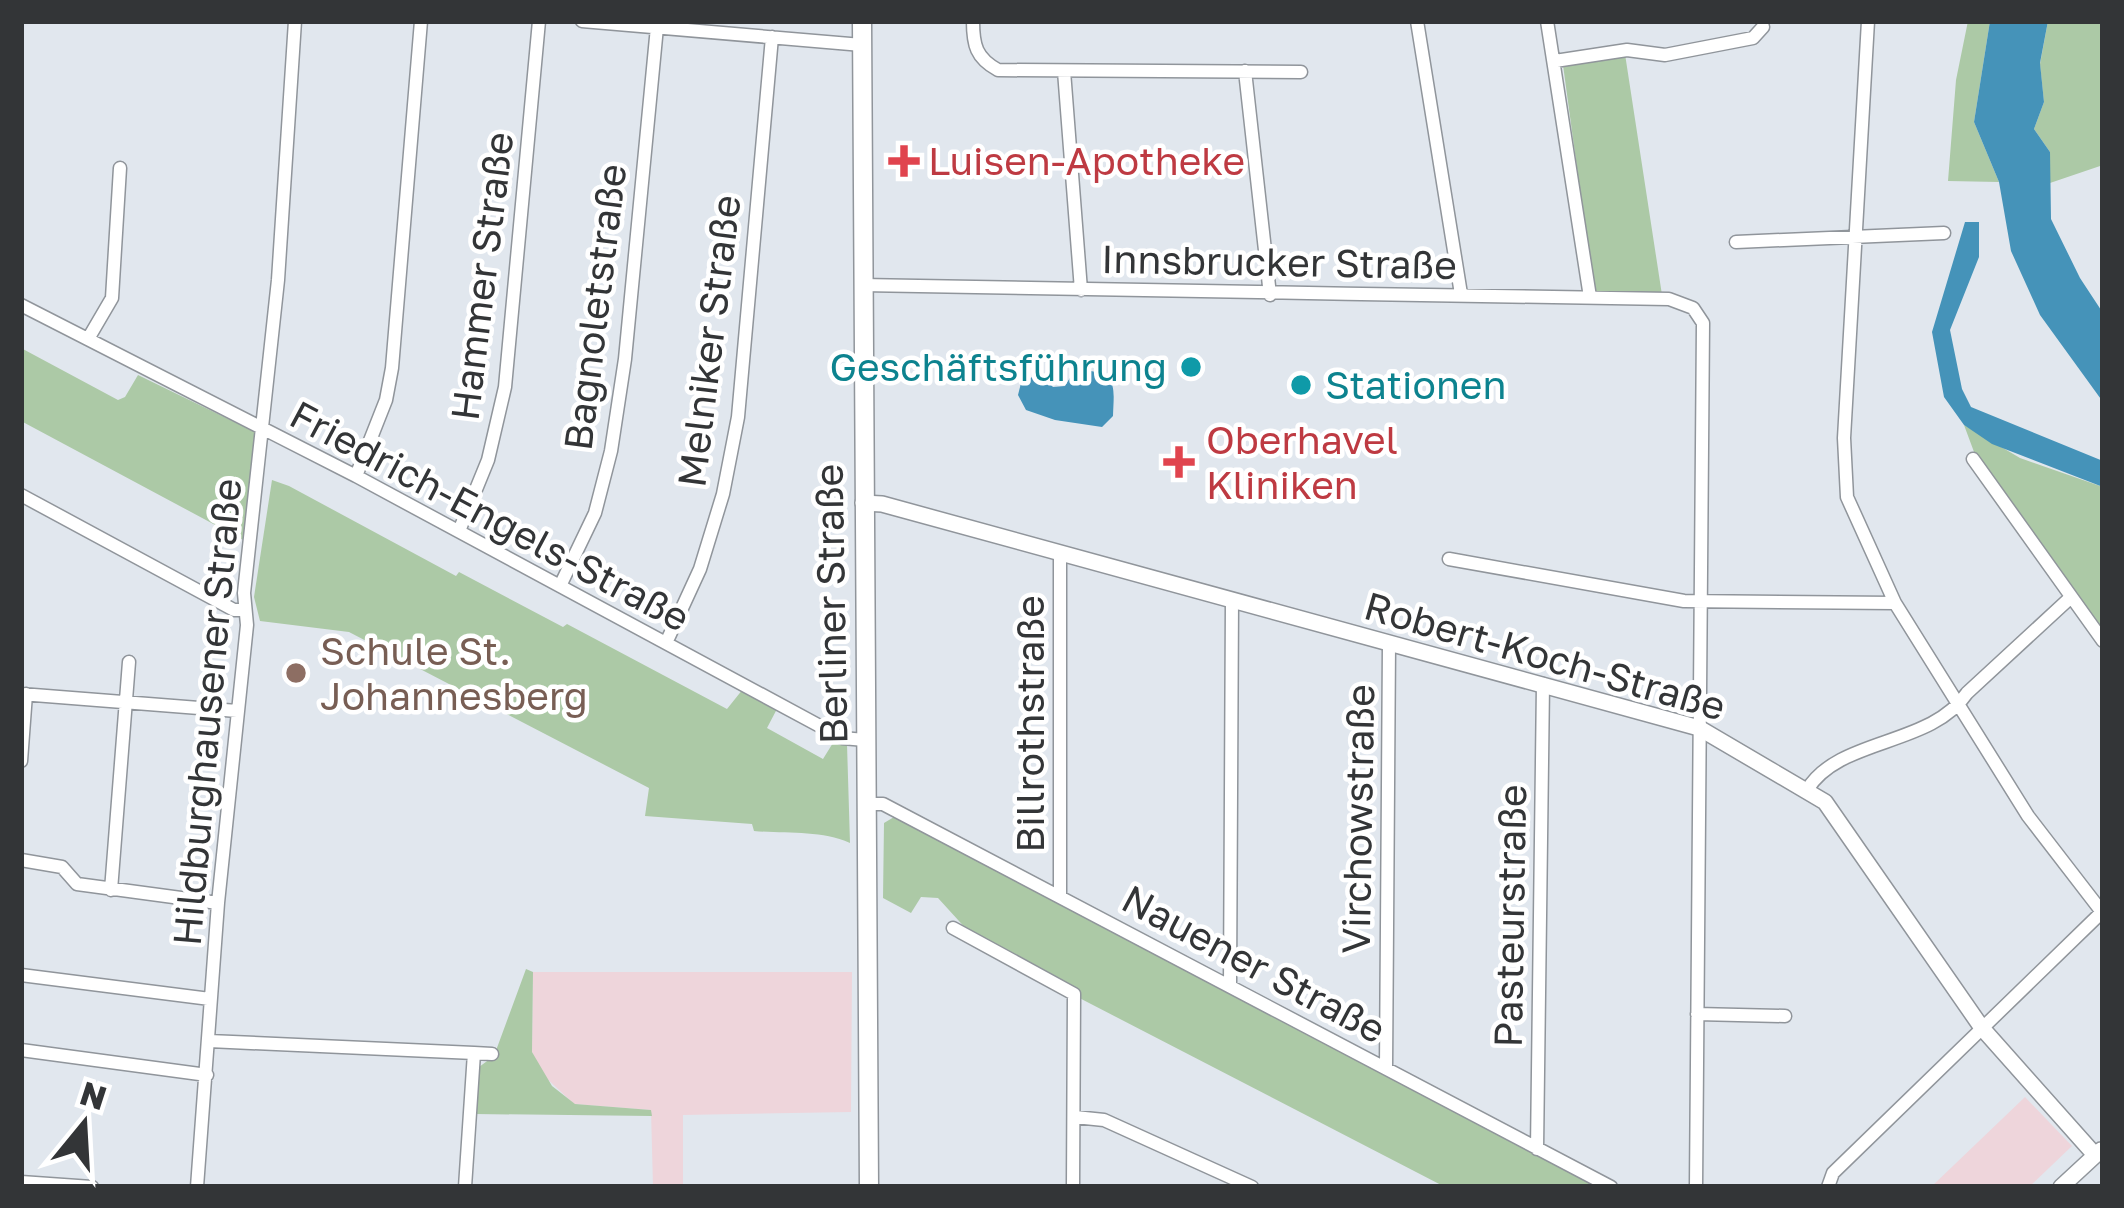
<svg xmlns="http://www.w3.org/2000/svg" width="2124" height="1208" font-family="'Golos Text',sans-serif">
	<rect width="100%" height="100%" fill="#e1e7ee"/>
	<path fill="#eed5db" d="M533,972h319l-1,140 -168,3v72h-30l-2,-77 -77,-6 -32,-30 -10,-22z
		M2025,1097l47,49 -43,41h-98z"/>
	<path fill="#acc9a6" d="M1968,21h22l-16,101 25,60 -51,-1 8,-101z
		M2048,21h55v144l-53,18v-31l-16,-23 10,-27 -4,-38z
		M1625,54l37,241 -68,-2 -31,-228z
		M21,348l97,52 7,-3 13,-22 119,58 -10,109 -226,-121z
		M1964,425l56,33 83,29v149l-123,-168z
		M272,480l17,6 167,90 3,-4 104,55 4,-3 160,85 16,-20 35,18 -11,21 56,31 13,-21 11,6 3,99c-30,-13 -62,-9 -96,-12l-2,-7 -107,-8 4,-28 -300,-156 -89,-11 -6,-24z
		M894,817l704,370h-153l-472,-244 -4,-11 -31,-34 -17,-1 -10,16 -28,-15 1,-75z
		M526,969l7,3 -1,80 20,34 23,18 76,6 1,6 -177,-2 4,-47 15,-11z"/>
	<path fill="#4593b9" d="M1990,21h58l-8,42 4,39 -10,27 16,23 1,67 29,59 23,35v89l-63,-87 -29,-64 -12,-69 -25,-60z
		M1965,222h14v35l-29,73 12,59 9,18 132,54v26l-111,-43 -28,-19 -20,-28 -12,-65z
		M1085,370c33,5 29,16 28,46l-11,11 -47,-7 -29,-10 -8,-15 3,-12 13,-7 12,4 7,7 12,-1 9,-15z"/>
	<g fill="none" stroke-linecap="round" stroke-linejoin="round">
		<defs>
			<path id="minor" d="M582,21l280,24
				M973,21c0,24 3,37 25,49l303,2
				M1417,21l44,273
				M1547,21l43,276
				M1868,21l-24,417 3,59 48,106 133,213 74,96
				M1555,61l72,-11 38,5 88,-17 10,-11
				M1064,71l17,219
				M1245,71l25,224
				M1736,242l208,-9
				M862,285c269,6 538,9 807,14l24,9 10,15 -7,864
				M21,305l335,171 486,262 23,2
				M88,339l24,-41 8,-130
				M1973,459l130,182
				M356,476l30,-76 6,-32 29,-347
				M21,495l213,115h11
				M459,531l29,-71 17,-73 34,-366
				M1449,559l235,42 211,2
				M560,586l35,-73 16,-62 14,-92 32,-332
				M666,643l34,-74 23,-75 15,-77 34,-380
				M21,694l216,17
				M21,761l5,-67
				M1807,790c32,-53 124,-43 160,-97l103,-95
				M865,804h18l728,383
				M21,860l41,7 15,17 141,19
				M111,890l18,-228
				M1060,895v-343
				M953,928l121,66 -1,193
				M21,975l189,24
				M1230,986l2,-387
				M1697,1014l88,2
				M209,1041l265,12
				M21,1050l186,25
				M1386,1068l3,-424
				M1075,1117l29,3 148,67
				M1537,1149l6,-465
				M21,1182l71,5
				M197,1187l21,-284 29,-278 -3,-32 34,-313 17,-259
				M465,1187l9,-134 18,1
				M1828,1187l5,-14 270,-262"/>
			<path id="tertiary" d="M863,503l19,1 817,224 126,74 157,226 113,127
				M2061,1187l40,-37"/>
			<path id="secondary" d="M862,21l7,1166"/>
		</defs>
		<use href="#minor" stroke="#90959b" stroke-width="15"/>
		<use href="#tertiary" stroke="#90959b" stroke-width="18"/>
		<use href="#secondary" stroke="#90959b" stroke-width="21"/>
		<use href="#minor" stroke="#fff" stroke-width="12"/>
		<use href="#tertiary" stroke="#fff" stroke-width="15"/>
		<use href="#secondary" stroke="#fff" stroke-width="18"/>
	</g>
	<g fill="#e0444e" stroke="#fff" stroke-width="4.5">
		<path d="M898 143h12v12h12v12h-12v12h-12v-12h-12v-12h12z"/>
		<path d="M1173 444h12v12h12v12h-12v12h-12v-12h-12v-12h12z"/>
	</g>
	<g fill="#0f9aa8" stroke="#fff" stroke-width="4.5">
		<circle cx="1191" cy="367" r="12"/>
		<circle cx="1301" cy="385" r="12"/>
	</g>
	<circle fill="#8d6e63" stroke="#fff" stroke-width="4.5" cx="296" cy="673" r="12"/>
	<g text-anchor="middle" stroke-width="9" stroke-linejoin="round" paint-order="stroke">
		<g font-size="39" fill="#be3a42" stroke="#fff" text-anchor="start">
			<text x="928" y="175">Luisen-Apotheke</text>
			<text x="1206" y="454">Oberhavel<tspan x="1206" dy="45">Kliniken</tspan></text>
		</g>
		<g font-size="39" fill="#333537" stroke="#fff">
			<text transform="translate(1279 262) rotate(1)" y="14">Innsbrucker Straße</text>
			<text transform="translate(482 276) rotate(-83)" y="14">Hammer Straße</text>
			<text transform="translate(595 307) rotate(-83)" y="14">Bagnoletstraße</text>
			<text transform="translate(709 341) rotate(-83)" y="14">Melniker Straße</text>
			<text transform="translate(490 516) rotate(28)" y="14">Friedrich-Engels-Straße</text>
			<text transform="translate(831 604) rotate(-91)" y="14">Berliner Straße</text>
			<text transform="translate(1545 656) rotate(16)" y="14">Robert-Koch-Straße</text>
			<text transform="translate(207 712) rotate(-85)" y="14">Hildburghausener Straße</text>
			<text transform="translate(1030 724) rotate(-90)" y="14">Billrothstraße</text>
			<text transform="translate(1358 819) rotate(-89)" y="14">Virchowstraße</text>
			<text transform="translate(1510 916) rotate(-89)" y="14">Pasteurstraße</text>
			<text transform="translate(1254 964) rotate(28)" y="14">Nauener Straße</text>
		</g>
		<g font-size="39" fill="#0d838f" stroke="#fff" text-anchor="end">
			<text x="1167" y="381">Geschäftsführung</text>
			<text x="1325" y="399" text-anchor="start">Stationen</text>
		</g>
		<g font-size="39" fill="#785e54" stroke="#fff" text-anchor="start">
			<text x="320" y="665">Schule St.<tspan x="320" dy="45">Johannesberg</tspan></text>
		</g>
	</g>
	<rect width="2124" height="1208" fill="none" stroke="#333537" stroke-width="48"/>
	<g transform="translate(84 1124) rotate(18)" stroke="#ffffff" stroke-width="9" paint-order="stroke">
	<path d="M0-9L21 45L0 30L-21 45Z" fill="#333537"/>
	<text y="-18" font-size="33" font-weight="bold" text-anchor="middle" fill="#333537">N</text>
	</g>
</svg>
